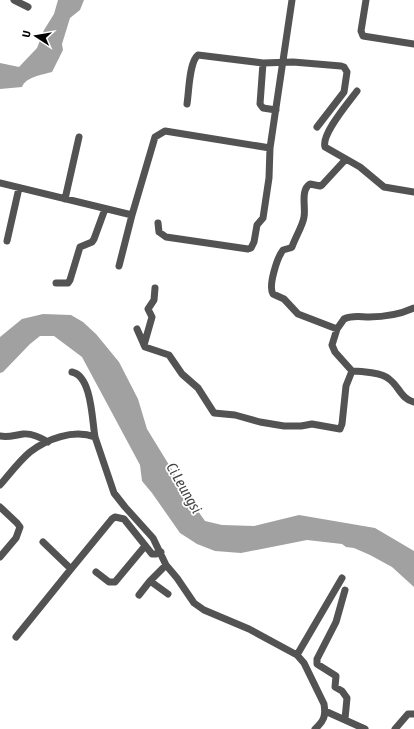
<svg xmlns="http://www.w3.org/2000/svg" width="414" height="729" font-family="'Asap Condensed',sans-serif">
	<rect width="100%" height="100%" fill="#fff"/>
	<path fill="#a1a1a1" d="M58,0h26l-4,10 -10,8 -8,26 1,6 -11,22c-11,3 -26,5 -30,15l-22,2v-26l19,4 18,-19 7,-18 10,-16z
		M43,314l28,1 12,7 13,12 23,28 19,37 9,30 46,75 12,17 17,4 32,1 45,-11 76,13 39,23v36l-22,-20 -22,-12 -16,-7 -8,-1 -4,-3 -35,-4 -66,13 -26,-2 -18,-7 -17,-11 -28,-40 -10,-12 -2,-16 -58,-108 -28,-21h-14l-10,8 -27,28 -3,1v-36l22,-18z"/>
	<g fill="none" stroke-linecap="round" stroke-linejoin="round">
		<path stroke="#535353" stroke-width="7" d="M14,0l14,7
			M366,0l-5,31 2,5 51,8
			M263,63l-3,41 3,4 13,2
			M357,91c-8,11 -36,43 -32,56l35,20 24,20 30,5
			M187,104c2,-12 2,-42 11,-49l65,8 30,-1 48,4 3,1 3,5 -3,20 -27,35
			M0,183l132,32 23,-78 10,-6 105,17 22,-148
			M65,199l14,-62
			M158,223l1,9 7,5 82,12 3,-1 3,-6 3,-17 6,-7 6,-40 1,-30
			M7,241l12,-53
			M119,266l13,-51
			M56,283h12l2,-3 10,-33 12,-5 2,-3 11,-30
			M137,329l8,18 24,8 13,19 16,14 16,25 21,2 25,7 24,4h17l11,-2 28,5 2,-5 4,-38 6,-15c9,0 31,2 37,8 10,7 12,20 25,23
			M337,329l-39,-15 -14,-15 -11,-5c-5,-8 4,-36 10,-44l7,-2 2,-1c3,-9 11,-22 12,-30 2,-9 -4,-27 6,-33l10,2 2,-1 24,-26
			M144,345l8,-28 -4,-8 6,-9 1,-12
			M352,371l-17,-19 -3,-7 5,-16 7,-10c8,-4 17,-2 25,-2 15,0 32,-3 45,-9
			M72,372c20,4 20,49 23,65
			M0,436c8,2 15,-1 23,-2 9,-1 17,3 25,8
			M0,485c9,-10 19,-24 30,-33 17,-13 43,-23 65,-15l19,56 11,14 28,31 13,27 11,13 17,25 10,7 45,19 48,26 7,8 20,41c2,12 0,17 -9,25
			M0,507l17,16 3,4 -4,11 -16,19
			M71,569l41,-50 3,-2 9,2 28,35h4l5,-2
			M96,572l13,10h6l30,-36
			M150,581l18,13
			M139,595l11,-14 16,-16
			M16,637l55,-68 -28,-27
			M297,655l45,-77
			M325,711l40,18
			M345,719l2,-21 -5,-7 -7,-4 1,-11 -19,-12v-5l19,-37 9,-32
			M395,729l13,-15h6"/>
	</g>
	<g text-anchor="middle" stroke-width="3.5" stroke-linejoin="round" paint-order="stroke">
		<g font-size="15" font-style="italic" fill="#424242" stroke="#fff">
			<text transform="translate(184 488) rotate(60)" y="5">Ci Leungsi</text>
		</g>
	</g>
	<g transform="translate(36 36) rotate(282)" stroke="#ffffff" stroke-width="3" paint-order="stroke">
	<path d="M0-3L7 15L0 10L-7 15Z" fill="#000000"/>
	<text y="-6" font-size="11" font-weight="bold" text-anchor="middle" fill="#000000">U</text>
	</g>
</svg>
